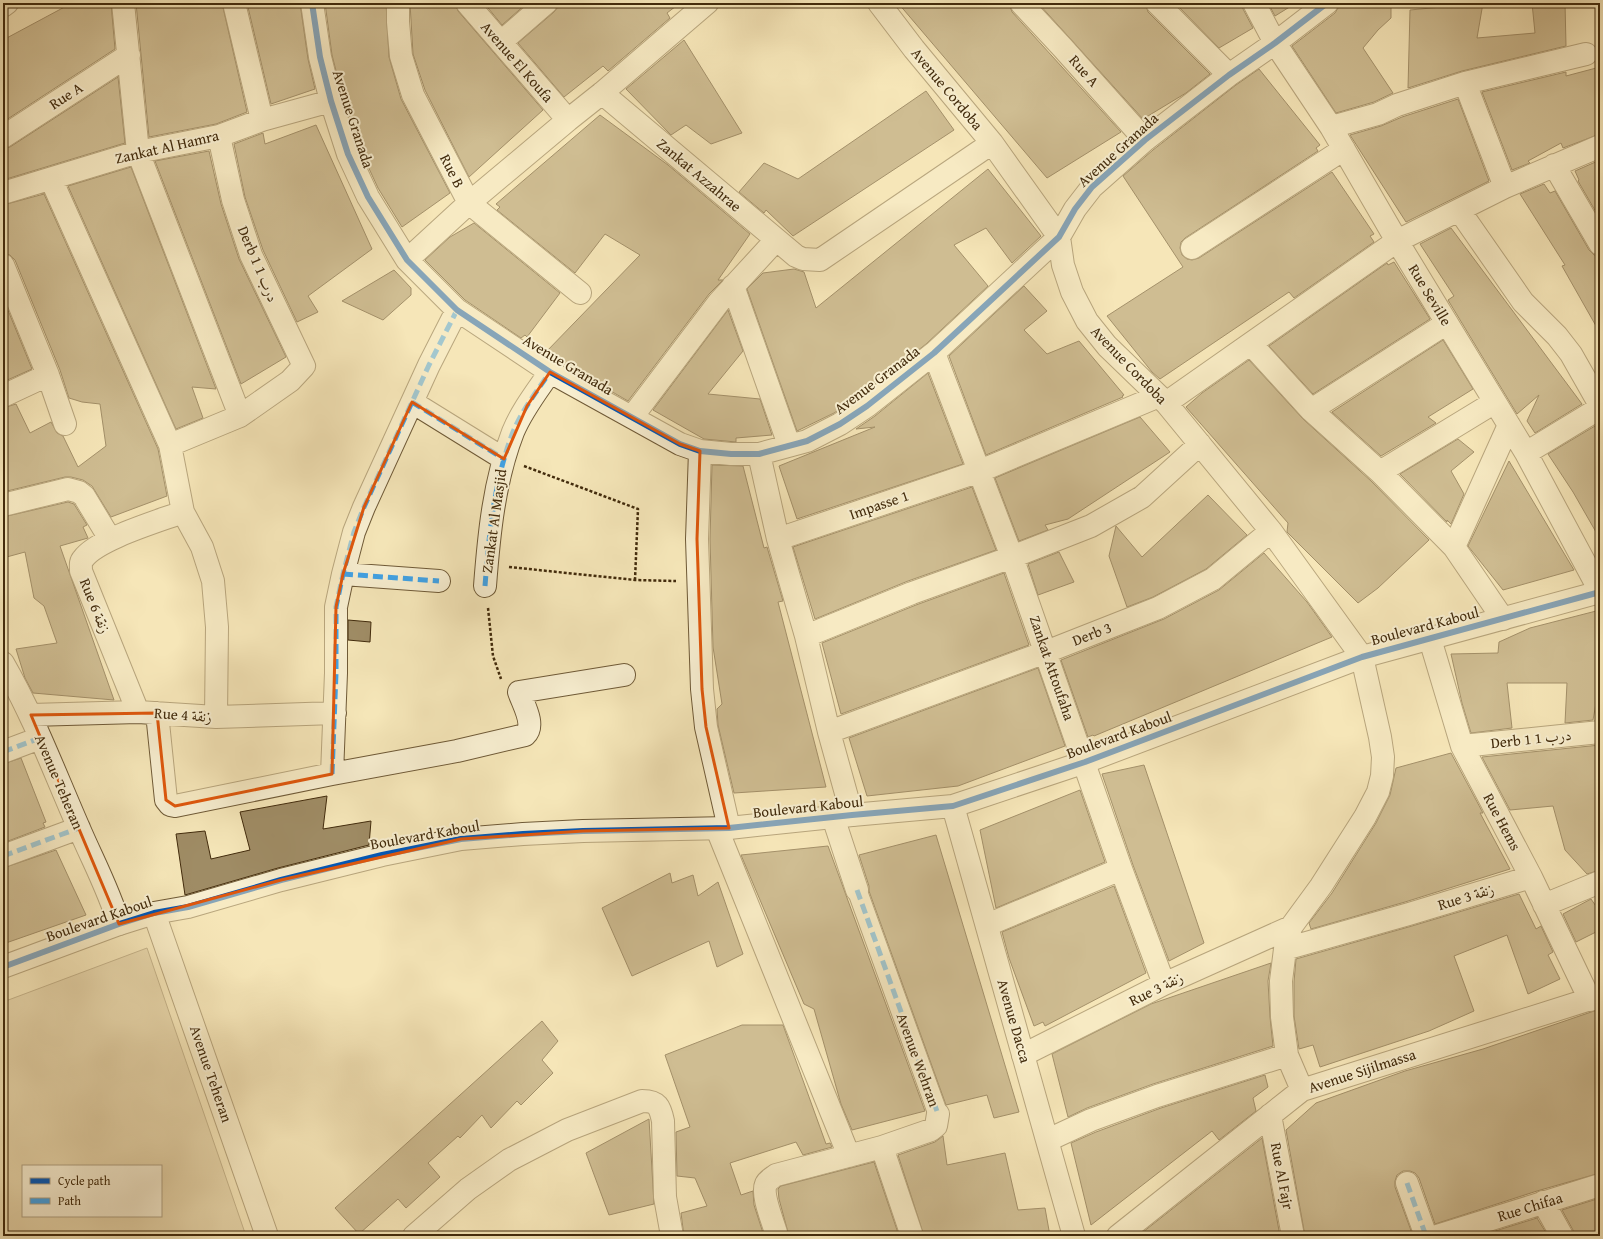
<svg xmlns="http://www.w3.org/2000/svg" width="1603" height="1239" font-family="'Gentium Book Plus',Amiri,serif">
	<rect width="100%" height="100%" fill="#f5e6b8"/>
	<filter id="stains"><feTurbulence type="fractalNoise" baseFrequency=".005" numOctaves="4"/><feColorMatrix values="0 0 0 0 .2 0 0 0 0 .09 0 0 0 0 .02 0 0 0 .5 -.17"/></filter>
	<radialGradient id="worn" r=".72"><stop offset=".6" stop-color="#630" stop-opacity="0"/><stop offset="1" stop-color="#630" stop-opacity=".3"/></radialGradient>
	<path fill="#d7c69b" stroke="#8c7854" fill-rule="evenodd" d="M147,948l99,288h-243v-234zM23,1166h138v50h-138z"/>
	<path fill="#9f8c65" stroke="#422b0c" d="M72,3h39l4,46 -112,73v-82z
		M136,3h86l25,109 -31,12 -67,13z
		M247,3h53l8,56 7,30 -44,15z
		M325,3h61l3,54 12,42 49,94 -48,34 -24,-39 -18,-39 -17,-51 -11,-43z
		M410,3h45l3,8 85,99 -74,67 -44,-87 -12,-36z
		M484,3h43l-25,22z
		M558,3h122l-13,10 3,5 -62,53 -5,-5 -39,31 -46,-54 36,-31 4,-5z
		M898,3h111l3,9 109,120 -74,46z
		M1038,3h107l3,9 62,62 -24,19 -43,26z
		M1175,3h67l1,6 10,19 -34,20z
		M1268,3h28l-21,13z
		M1339,3h52v15l-13,12 -15,18 30,45 -19,9 -38,11 -44,-67 43,-33 3,-5z
		M1483,3l-6,35 58,-5 -3,-30h33l1,43 -104,25 -54,17 2,-78z
		M684,40l58,93 -31,11 -25,-19 -15,10 -45,-46z
		M1600,67v67l-37,14 -2,-5 -33,18 2,2 -18,7 -30,-78 84,-20v4z
		M1259,69l61,76 -4,3 2,3 -133,87 -4,4 -1,6 2,7 5,4 5,1 7,-2 133,-86 42,62 -4,2 4,6 -80,56 -5,-6 -129,87 -8,-7 -45,-56 76,-49 -60,-91 30,-26 83,-65z
		M118,77l7,66 -122,37v-31l7,-2z
		M926,91l28,39 -161,106 -27,-26 -2,3 -25,-21 25,-29 34,16z
		M1458,99l31,82 -83,41 -56,-87 31,-9 21,-9z
		M600,115l68,50 82,69 -32,46h5l-14,14 -81,107 -83,-48 95,-98 -35,-21 -30,39 -78,-63 3,-3 -4,-3z
		M316,125l56,124 -64,47 10,16 -21,10 -34,-72 -18,-53 -11,-53 29,-11 2,11z
		M209,151l12,53 18,55 47,98 -45,27 -86,-223z
		M1600,160v59l-22,-38 1,-1 -4,-9z
		M131,167l85,222 -24,-2 11,31 -27,11 -108,-243z
		M988,169l53,67 -29,27 -26,-35 -32,17 34,41 -62,58 -66,52 -26,17 -37,18 -50,-142 16,-16 31,-4 10,3 12,36z
		M1544,184l6,9 5,-2 34,59 5,5 6,1v77l-38,-67 3,-1 -45,-71z
		M44,194l114,255 9,47 -56,21 -19,-31 -9,-6 -12,-3h-6l-62,15v-84l13,-4 14,29 21,-11 6,11 6,3 15,31 28,-21 -6,-42 -18,-2 -13,-4 -9,-28 -45,-110 -5,-5 -7,-2v-48z
		M474,223l86,70 -33,44 -2,-2 -4,3 -56,-38 -40,-40 25,-23z
		M1451,228l131,176 -47,29 -8,-12 12,-26 -22,19 -69,-114 6,-4 -34,-52z
		M1394,262l36,57 -117,75 -44,-48 118,-83 1,2z
		M394,270l17,18v7l-28,25 -41,-19z
		M1024,286l23,25 -23,19 23,24 32,-13 45,54 -2,1 1,1 -137,58 -37,-99z
		M3,298l29,71 -29,13z
		M728,310l15,41 -35,43 52,5 12,36 -36,3v4l-32,-3 -51,-29z
		M1443,340l30,49 -45,28 8,6 -55,33 -49,-44z
		M1249,360l54,59 68,62 58,59 -51,48 -20,15 -71,-71 1,-9 -102,-116 16,-14z
		M928,373l35,91 -166,55 -18,-53 96,-39 -19,2 19,-13z
		M1140,417l30,35 -102,67 -23,6 3,5 -29,11 -24,-63z
		M1600,423v116l-27,-47 -25,-38z
		M1458,439l16,13 -23,19 13,23 -13,30 -4,-4v2l-47,-48z
		M1509,461l65,109 -71,20 -35,-44z
		M712,465l31,1 21,82 3,-1 16,54 -5,1 48,185 -92,6 -16,-68 -1,-16 5,-5 -9,-57 -3,-108z
		M972,487l24,63 -88,31 -93,38 -22,-72z
		M1208,495l39,40 -41,34 -53,28 -26,10 -18,-51 7,-30 26,31z
		M68,502l6,2 13,21 -4,2 5,11 -28,8 54,154 -81,-7 -8,-15 -9,-29 41,-6 -13,-37 -10,-8 -9,-46 -22,6v-41z
		M1059,552l15,30 -36,13 -10,-31z
		M1264,553l43,49 25,35 -238,99 -1,-1 -5,2 -27,-77 103,-41 55,-29z
		M1004,573l25,72 -188,69 -19,-71 94,-38z
		M1600,610v71l-7,39 -28,3 2,-40h-60l5,45 -41,5 -9,-30 -11,-49 47,-1 1,-11 31,-14z
		M348,620l23,2 -1,20 -22,-2z
		M1038,668l27,78 -107,40 -91,10 -18,-58z
		M1600,745v125l-13,4 -22,-24 -12,-44 -43,4 -28,-53z
		M1451,753l32,60h-3l30,56 -105,33 -94,27 -2,-6 23,-30 44,-70 14,-28 6,-27z
		M21,758l25,64 -3,1 2,4 -42,16v-79z
		M1144,765l60,178 -35,18 -36,-96 -31,-91z
		M1080,790l25,72 -109,46 -16,-78z
		M327,796l-4,33 48,-8 -2,24 -91,23 -93,27 -9,-61 29,-3 6,28 39,-9 -10,-38z
		M936,835l83,277 -25,6 -7,-23 -41,10 -77,-214v-5l-10,-31z
		M828,846l97,265 -73,19 -11,-26 -27,-95 -10,-5 -63,-149z
		M56,850l30,65 -83,29v-76z
		M670,873l2,10 21,-8 5,21 20,-14 25,72 -26,13 -8,-26 -77,35 -30,-68z
		M1114,886l32,87 -101,53 -2,-4 -9,4 -25,-68 -7,-26z
		M1519,894l17,35 5,-3 12,26 -5,3 12,24 -32,15 -21,-59 -53,21 20,55 -45,20 -109,36 -7,-22 -14,4 -5,-33v-34l2,-23 116,-33z
		M1591,899l9,13v18l-24,12 -13,-28z
		M1271,963l-3,18 2,36 3,29 -120,38 -66,24 -19,9 -16,-63 99,-50z
		M1600,1009v164l-63,18 -102,33 -16,-46 -4,-5 -5,-2h-7l-6,4 -2,6v6l18,49h-108l-19,-106 30,-27 89,-32 78,-22z
		M542,1021l16,20 -16,19 11,13 -32,32 -4,-4 -26,27 -9,-13 -22,23 -2,-2 -30,27 12,14 -34,31 -8,-9 -39,35 -24,-26z
		M742,1025h41l43,119 4,-1 2,4 -29,8 -7,-13 -66,21 11,32 12,-4 1,14 10,31h-80l-3,-23 26,-7 -12,-28 -18,-2 -1,-44 14,-5 -25,-72z
		M1265,1075l3,12 -15,11 3,13 -37,29 -7,-9 -121,94 -20,-82 25,-11 65,-24z
		M649,1119l5,85 -45,11 -23,-62z
		M943,1136l4,29 58,-12 13,57 27,-2 5,28h-126l-26,-81 37,-13z
		M1262,1138l18,98h-142z
		M874,1162l25,74h-110l-10,-37 -1,-10 3,-3z
		M1600,1198v38h-26l-1,-6 -11,-20z
		M1537,1218l11,18h-69z"/>
	<g fill="none" stroke-linecap="round" stroke-linejoin="round">
		<defs>
			<path id="pedestrian" d="M857,890l81,224"/>
			<path id="minor" d="M123,3l15,149 102,264
				M234,3l28,117
				M312,3l8,54 11,44 17,53 20,43 39,63 50,50 93,62 130,72 20,7 31,3h28l48,-13 33,-17 27,-18 67,-53 125,-116 16,-28 17,-22 53,-47 84,-65 46,-32 52,-40
				M398,3v19l3,34 12,39 56,108 111,90
				M467,3l101,117
				M879,3l35,46 78,94 67,94 4,28 9,27 15,29 20,25 59,57 105,128 91,126 18,80 3,20 -1,19 -4,16 -13,25 -44,69 -30,41 -6,22 -4,32 1,36 5,38 15,35
				M1021,3l41,44 83,93
				M1157,3l72,72
				M1254,3l21,40 56,84 66,114 129,212 74,138
				M501,42l45,-39
				M1465,83l40,104
				M602,93l194,163 7,3 17,1 172,-117
				M1331,127l47,-13 19,-9 68,-22 121,-29
				M3,137l126,-82
				M1554,165l46,79
				M51,179l119,266 13,67 19,35 11,34 4,46 -1,90
				M3,193l135,-41 81,-16 43,-16 69,-19
				M1459,210l64,92 34,34 14,18 29,51
				M1192,248l152,-99
				M407,260l62,-57 99,-83 34,-27 105,-90
				M3,265l45,110 17,49
				M733,286l56,159
				M1251,344l60,66 69,62 74,75 49,72
				M934,353l78,204 109,312 43,115
				M3,396l45,-21
				M412,402l92,57
				M1166,403l231,-162 108,-54 95,-41
				M1311,410l136,-87
				M632,417l87,-115 57,-62
				M170,445l70,-29 50,-35 14,-15 -53,-111 -18,-55 -14,-64
				M700,451l-3,88 5,150 4,38 23,101
				M1526,453l74,-45
				M759,454l19,85 28,97 23,96 23,83
				M1380,472l115,-70
				M3,505l65,-16 11,3 5,4 26,43
				M778,539l202,-68 179,-75
				M1454,547l55,-122
				M343,574l96,7
				M485,586c4,-52 9,-105 28,-154 9,-22 24,-41 37,-60
				M806,636l106,-43 100,-36 79,-31 51,-29 58,-53
				M1430,639l32,107 69,131 59,123
				M3,663c30,52 51,108 75,163 14,33 31,64 41,98
				M138,712l-57,-141c0,-5 -1,-9 2,-12 14,-20 76,-38 100,-47
				M157,713l9,87 4,5 5,1 157,-32 125,-23 68,-16c11,-10 -2,-31 -6,-43l105,-17
				M31,715l107,-3 78,5 119,-4
				M829,732l217,-80 112,-44 55,-29 58,-48
				M1462,746l138,-14
				M3,752l37,-14
				M332,774l4,-101v-66l7,-33 11,-42 10,-25 65,-142 28,-55
				M833,817l24,73
				M717,829l132,327
				M3,856l76,-28
				M1544,905l56,-23
				M154,913l113,323
				M987,925l134,-56
				M1285,949l124,-35 122,-37
				M1023,1055l141,-71 127,-57
				M1270,1115l23,121
				M1048,1140l43,-20 66,-24 130,-41
				M882,1147l30,89
				M1407,1183l19,53
				M1543,1202l19,34
				M414,1236l54,-47 41,-29 58,-30 75,-29c16,0 18,6 21,20l2,76 7,39
				M777,1236c-3,-12 -16,-41 -11,-52 2,-4 6,-6 10,-9l106,-28 49,-17 5,-4 2,-12
				M1118,1236l184,-146 298,-94
				M1437,1236l163,-51"/>
			<path id="tertiary" d="M3,6l4,-3
				M953,806l121,430
				M3,967l116,-43 35,-11 34,-6 93,-27 101,-25 79,-16 62,-5 60,-3 146,-3 123,-13 101,-9 132,-44 277,-105 238,-65"/>
		</defs>
		<use href="#pedestrian" stroke="#6f5a37" stroke-width="21"/>
		<use href="#minor" stroke="#6f5a37" stroke-width="24"/>
		<use href="#tertiary" stroke="#6f5a37" stroke-width="24"/>
		<path stroke="#422b0c" stroke-width="2.5" stroke-dasharray="3 2" stroke-linecap="butt" d="M524,466l114,43 -3,71
			M509,567l126,13 41,1
			M488,608l5,48 8,23"/>
		<use href="#pedestrian" stroke="#f8efd1" stroke-width="19"/>
		<use href="#minor" stroke="#f8efd1" stroke-width="22"/>
		<use href="#tertiary" stroke="#f8efd1" stroke-width="22"/>
		<path stroke="#3fa3e9" stroke-width="5" stroke-dasharray="10 5" stroke-linecap="butt" d="M412,402l92,57
			M343,574l96,7
			M485,586c4,-52 9,-105 28,-154 9,-22 24,-41 37,-60
			M3,752l37,-14
			M332,774l4,-101v-66l7,-33 11,-42 10,-25 65,-142 28,-55
			M3,856l76,-28
			M857,890l81,224
			M1407,1183l19,53"/>
		<defs>
			<path id="cycleway" d="M312,3l8,54 11,44 17,53 20,43 39,63 50,50 93,62 130,72 20,7 31,3h28l48,-13 33,-17 27,-18 67,-53 125,-116 16,-28 17,-22 53,-47 84,-65 46,-32 52,-40
				M3,967l116,-43 35,-11 34,-6 93,-27 101,-25 79,-16 62,-5 60,-3 146,-3 123,-13 101,-9 132,-44 277,-105 238,-65"/>
		</defs>
		<use href="#cycleway" stroke="#f8efd1" stroke-width="8"/>
		<use href="#cycleway" stroke="#0057b8" stroke-width="6"/>
	</g>
	<path d="M0 0H1603V1239H0ZM550,372l130,72 20,7 -3,88 5,150 4,38 23,101 -146,3 -122,8 -180,41 -162,44 -88,-209 126,-2 9,87 9,6 157,-32 4,-167 7,-33 21,-67 48,-105 92,57 23,-53z" fill="#f5e6b8" fill-opacity=".55" fill-rule="evenodd"/>
	<path fill="none" stroke="#e0570c" stroke-width="3" stroke-linejoin="round" d="M550,372l130,72 20,7 -3,88 5,150 4,38 23,101 -146,3 -122,8 -180,41 -162,44 -88,-209 126,-2 9,87 9,6 157,-32 4,-167 7,-33 21,-67 48,-105 92,57 23,-53z"/>
	<g text-anchor="middle" stroke-width="4" stroke-linejoin="round" paint-order="stroke">
		<g font-size="15" fill="#422b0c" stroke="#f8efd1">
			<text transform="translate(517 62) rotate(49)" y="5">Avenue El Koufa</text>
			<text transform="translate(1084 71) rotate(49)" y="5">Rue A</text>
			<text transform="translate(947 89) rotate(50)" y="5">Avenue Cordoba</text>
			<text transform="translate(66 96) rotate(-33)" y="5">Rue A</text>
			<text transform="translate(353 119) rotate(72)" y="5">Avenue Granada</text>
			<text transform="translate(167 147) rotate(-13)" y="5">Zankat Al Hamra</text>
			<text transform="translate(1118 150) rotate(-42)" y="5">Avenue Granada</text>
			<text transform="translate(452 171) rotate(63)" y="5">Rue B</text>
			<text transform="translate(699 175) rotate(40)" y="5">Zankat Azzahrae</text>
			<text transform="translate(258 264) rotate(67)" y="5">Derb 1 درب 1</text>
			<text transform="translate(1430 295) rotate(59)" y="5">Rue Seville</text>
			<text transform="translate(568 365) rotate(31)" y="5">Avenue Granada</text>
			<text transform="translate(1129 365) rotate(46)" y="5">Avenue Cordoba</text>
			<text transform="translate(877 380) rotate(-37)" y="5">Avenue Granada</text>
			<text transform="translate(879 505) rotate(-19)" y="5">Impasse 1</text>
			<text transform="translate(494 521) rotate(-82)" y="5">Zankat Al Masjid</text>
			<text transform="translate(95 606) rotate(68)" y="5">Rue 6 زنقة</text>
			<text transform="translate(1425 626) rotate(-15)" y="5">Boulevard Kaboul</text>
			<text transform="translate(1092 634) rotate(-21)" y="5">Derb 3</text>
			<text transform="translate(1052 668) rotate(71)" y="5">Zankat Attoufaha</text>
			<text transform="translate(183 715) rotate(4)" y="5">Rue 4 زنقة</text>
			<text transform="translate(1119 735) rotate(-20)" y="5">Boulevard Kaboul</text>
			<text transform="translate(1531 739) rotate(-6)" y="5">Derb 1 درب 1</text>
			<text transform="translate(59 782) rotate(67)" y="5">Avenue Teheran</text>
			<text transform="translate(808 807) rotate(-6)" y="5">Boulevard Kaboul</text>
			<text transform="translate(1502 822) rotate(62)" y="5">Rue Hems</text>
			<text transform="translate(425 835) rotate(-10)" y="5">Boulevard Kaboul</text>
			<text transform="translate(1466 897) rotate(-17)" y="5">Rue 3 زنقة</text>
			<text transform="translate(99 919) rotate(-19)" y="5">Boulevard Kaboul</text>
			<text transform="translate(1156 989) rotate(-26)" y="5">Rue 3 زنقة</text>
			<text transform="translate(1014 1021) rotate(74)" y="5">Avenue Dacca</text>
			<text transform="translate(918 1060) rotate(70)" y="5">Avenue Wehran</text>
			<text transform="translate(1362 1071) rotate(-18)" y="5">Avenue Sijilmassa</text>
			<text transform="translate(211 1074) rotate(71)" y="5">Avenue Teheran</text>
			<text transform="translate(1282 1176) rotate(79)" y="5">Rue Al Fajr</text>
			<text transform="translate(1530 1207) rotate(-17)" y="5">Rue Chifaa</text>
		</g>
	</g>
	<rect width="1603" height="1239" fill="none" stroke="#f5e6b8" stroke-width="16"/>
	<rect x="4" y="4" width="1595" height="1231" fill="none" stroke="#422b0c" stroke-width="2"/>
	<rect x="8" y="8" width="1587" height="1223" fill="none" stroke="#422b0c"/>
	<rect x="22" y="1165" width="140" height="52" fill="#f8efd1" stroke="#afa182"/>
	<rect x="30" y="1178" width="20" height="6" fill="#0057b8" stroke="#afa182"/>
	<text x="58" y="1185" font-size="12" fill="#422b0c">Cycle path</text>
	<rect x="30" y="1198" width="20" height="6" fill="#3fa3e9" stroke="#afa182"/>
	<text x="58" y="1205" font-size="12" fill="#422b0c">Path</text>
	<rect width="100%" height="100%" filter="url(#stains)"/>
	<rect width="100%" height="100%" fill="url(#worn)"/>
</svg>
